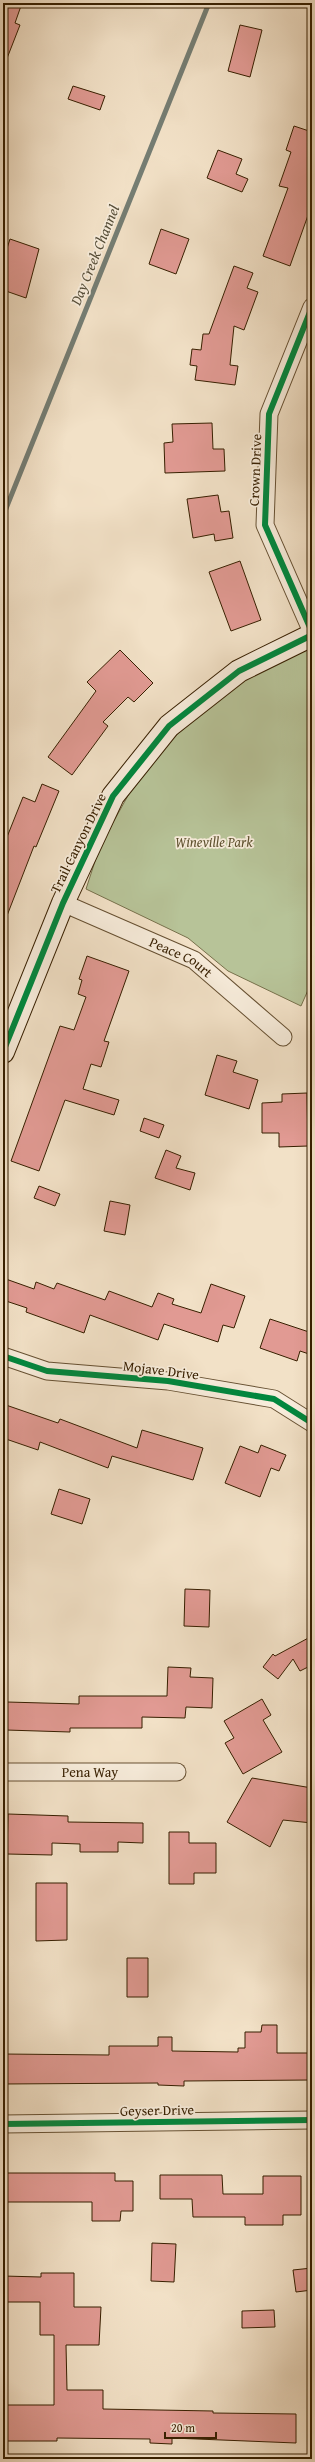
<svg xmlns="http://www.w3.org/2000/svg" width="315" height="2462" font-family="'Gentium Book Plus',serif">
	<rect width="100%" height="100%" fill="#f2e1c7"/>
	<filter id="stains"><feTurbulence type="fractalNoise" baseFrequency=".005" numOctaves="4"/><feColorMatrix values="0 0 0 0 .2 0 0 0 0 .09 0 0 0 0 .02 0 0 0 .5 -.17"/></filter>
	<radialGradient id="worn" r=".72"><stop offset=".6" stop-color="#630" stop-opacity="0"/><stop offset="1" stop-color="#630" stop-opacity=".3"/></radialGradient>
	<path fill="#b7c398" stroke="#77714c" d="M312,644v337l-11,25 -73,-35 -40,-33 -102,-49 14,-43 30,-54 42,-53 46,-40 59,-40z"/>
	<g fill="none" stroke-linecap="round" stroke-linejoin="round">
		<path stroke="#757d73" stroke-width="5" d="M3,516l206,-513"/>
	</g>
	<path fill="#e19a93" stroke="#371f00" d="M3,3h19l-7,20 5,2 -16,41z
		M240,25l22,5 -12,47 -22,-6z
		M73,86l32,10 -5,14 -32,-11z
		M294,126l18,6v72l-22,62 -27,-10 25,-68 -9,-2 12,-34 -5,-2z
		M218,150l24,9 -6,15 12,5 -6,13 -35,-14z
		M161,229l28,10 -13,35 -27,-10z
		M10,239l29,10 -13,49 -23,-8v-29z
		M234,266l19,7 -6,15 11,4 -14,38 -10,-4 -4,39 8,1 -3,19 -40,-5 2,-14 -7,-1 2,-16 9,1 2,-16h6z
		M212,423l1,26h11l1,22 -60,2 -1,-30 9,-1 -1,-18z
		M218,495l3,17 8,-1 4,27 -18,3 -1,-7 -21,4 -6,-39z
		M240,561l21,59 -30,11 -22,-59z
		M120,650l33,33 -19,19 -6,-5 -25,25 5,4 -36,49 -24,-18 48,-66 -9,-9z
		M42,784l17,7 -23,56 -2,-1 -31,80v-79l20,-50 12,5z
		M87,956l42,15 -25,70 5,1 -8,25 -10,-3 -8,25 36,11 -5,15 -49,-15 -26,71 -28,-10 49,-135 14,4 12,-33 -8,-3 4,-14 -3,-1z
		M217,1055l20,6 -4,11 25,8 -9,29 -44,-14z
		M307,1093l1,53 -29,1v-14h-17v-30l20,-1v-8z
		M144,1118l20,7 -5,13 -19,-7z
		M166,1150l15,6 -5,12 19,5 -5,17 -35,-12z
		M39,1186l21,8 -5,12 -21,-8z
		M110,1201l20,4 -5,30 -21,-4z
		M3,1278l31,11 2,-7 18,7 3,-6 48,17 4,-9 43,16 6,-14 16,6 -2,5 29,9 10,-29 34,12 -11,32 -11,-3 -5,17 -54,-18 -6,16 -68,-25 -6,18 -58,-21 1,-4 -24,-8z
		M270,1319l42,14v22l-12,-4 -3,10 -37,-13z
		M3,1404l55,19 2,-4 77,29 5,-18 61,18 -10,32 -81,-24 -4,12 -68,-26 -2,8 -35,-12z
		M261,1445l25,10 -7,16 -8,-3 -11,29 -35,-14 15,-37 18,7z
		M59,1489l31,10 -8,25 -31,-10z
		M185,1589l25,1 -1,37 -25,-1z
		M312,1636v29l-12,6 -7,-12 -15,20 -15,-12 10,-13 2,2z
		M168,1667l23,1 -1,9 23,1 -1,30 -26,-1 -1,11 -43,-1v11h-72v4l-64,-2 1,-28 72,2v-8h88z
		M262,1699l9,16 -8,5 19,32 -39,22 -18,-31 9,-5 -10,-17z
		M252,1778l60,10v35l-29,-3 -13,27 -43,-25z
		M8,1814l60,2v6l75,1v20l-25,-1v10h-38v-8l-28,-1v12l-45,-1z
		M169,1832h20v11h27v30h-22v11h-25z
		M36,1883h31v57l-31,1z
		M127,1958h21v39h-21z
		M262,2025h15v28h34v27l-127,1v5l-26,-1v-2l-155,1v-30l106,1v-9h49v-9h14v14l66,1v-4h7v-16h16z
		M6,2173h109v8h18v30h-12l-1,10h-28v-19h-86z
		M160,2175h62l1,19h40v-18h38v39h-18v10h-38v-8h-52l-1,-18h-32z
		M152,2243l24,1 -2,38 -23,-1z
		M312,2268v22l-16,2 -3,-22z
		M41,2273h33v34h27l-2,38h-33l1,45h36v19l110,2v2l83,1v29l-124,-5v6l-22,-1v-4l-93,-1v3h-54v-36h51v-70h-14v-33h-37v-26l38,1z
		M274,2310l1,17 -33,1v-17z"/>
	<g fill="none" stroke-linecap="round" stroke-linejoin="round">
		<defs>
			<g id="street">
				<path d="M312,307l-43,107 -4,111 47,107"/>
				<path id="s1" d="M63,903l131,57 89,77"/>
				<path d="M3,1356l44,15 121,10 106,18 38,24"/>
				<path id="s2" d="M3,1772h174"/>
				<path d="M3,2124l309,-4"/>
			</g>
			<path id="secondary" d="M3,1052l60,-149 50,-107 56,-70 70,-55 73,-36"/>
		</defs>
		<use href="#street" stroke="#665032" stroke-width="19"/>
		<use href="#secondary" stroke="#371f00" stroke-width="24"/>
		<use href="#street" stroke="#f7ecdb" stroke-width="17"/>
		<use href="#secondary" stroke="#f7ecdb" stroke-width="22"/>
		<defs>
			<path id="cycleway" d="M312,307l-43,107 -4,111 47,107
				M3,1052l60,-149 50,-107 56,-70 70,-55 73,-36
				M3,1356l44,15 121,10 106,18 38,24
				M3,2124l309,-4"/>
		</defs>
		<use href="#cycleway" stroke="#f7ecdb" stroke-width="8"/>
		<use href="#cycleway" stroke="#00873e" stroke-width="6"/>
	</g>
	<g text-anchor="middle" stroke-width="3.5" stroke-linejoin="round" paint-order="stroke">
		<g font-size="14" fill="#371f00" stroke="#f7ecdb">
			<text transform="translate(255 470) rotate(-88)" y="5">Crown Drive</text>
			<text transform="translate(78 843) rotate(-64)" y="5">Trail Canyon Drive</text>
			<text dy="5" stroke="none"><textPath href="#s1" startOffset="130">Peace Court</textPath></text>
			<text transform="translate(161 1370) rotate(7)" y="5">Mojave Drive</text>
			<text dy="5" stroke="none"><textPath href="#s2" startOffset="87">Pena Way</textPath></text>
			<text transform="translate(157 2110) rotate(-1)" y="5">Geyser Drive</text>
		</g>
		<g font-size="14" font-style="italic" fill="#5d502e" stroke="#f7ecdb">
			<text x="214" y="847">Wineville Park</text>
		</g>
		<g font-size="15" font-style="italic" fill="#564e39" stroke="#f7ecdb">
			<text transform="translate(95 255) rotate(-68)" y="5">Day Creek Channel</text>
		</g>
	</g>
	<rect width="315" height="2462" fill="none" stroke="#f2e1c7" stroke-width="16"/>
	<rect x="4" y="4" width="307" height="2454" fill="none" stroke="#371f00" stroke-width="2"/>
	<rect x="8" y="8" width="299" height="2446" fill="none" stroke="#371f00"/>
	<path d="M165 2432v6h51v-6" fill="none" stroke="#371f00" stroke-width="2"/>
	<text x="171" y="2432" font-size="12" fill="#371f00" stroke="#f7ecdb" stroke-width="3" paint-order="stroke">20 m</text>
	<rect width="100%" height="100%" filter="url(#stains)"/>
	<rect width="100%" height="100%" fill="url(#worn)"/>
</svg>
